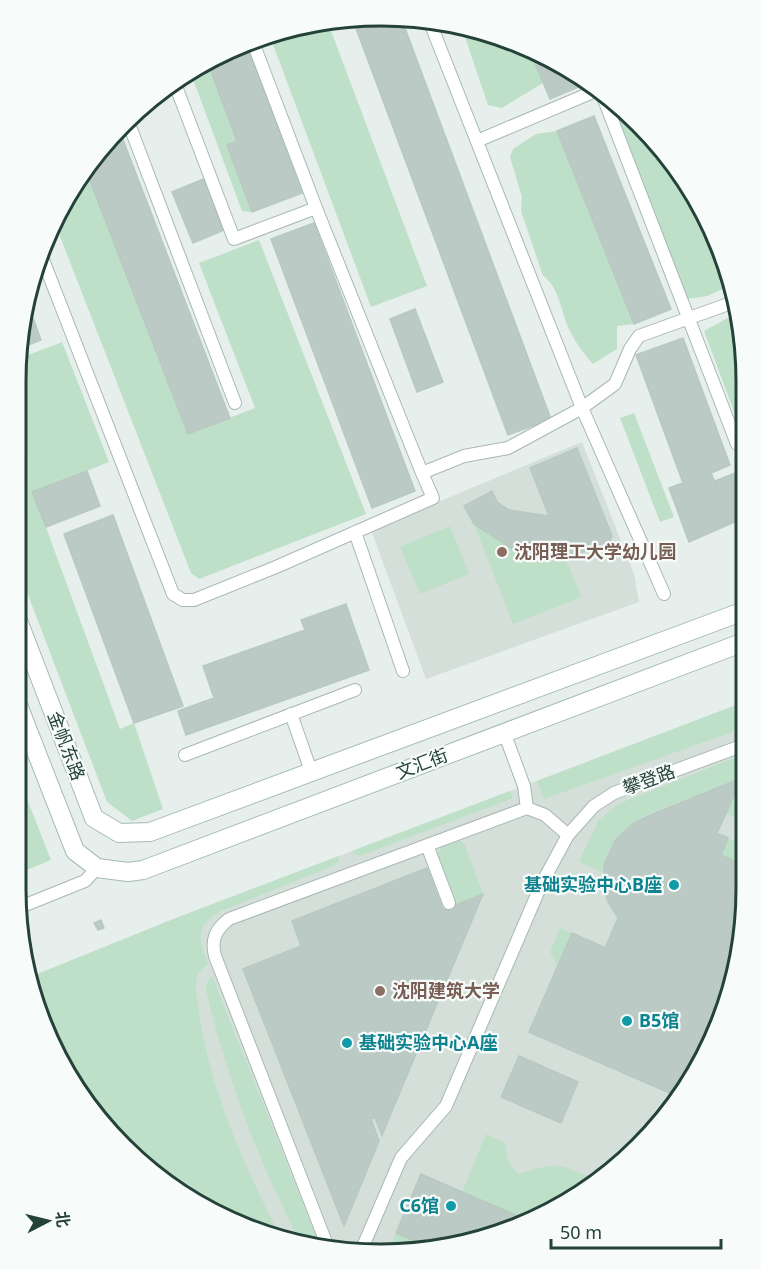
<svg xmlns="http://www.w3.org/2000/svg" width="761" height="1269" font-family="'Noto Sans','Noto Sans SC',sans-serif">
	<rect width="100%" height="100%" fill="#e6efeb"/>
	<path fill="#d4dfda" d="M582,442l52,132 5,28 -213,77 -55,-149z
		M744,702l-1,234 -25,92 -47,83 -87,81 -86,43 -118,19 -117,-19 -173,-124 -56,-105 -4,-29 146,-59z"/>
	<path fill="#bfe0c8" d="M327,20l100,266 -56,21 -100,-268z
		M465,27h10l57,29 11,27 -41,25 -14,-3 -22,-65z
		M207,61l30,80 -9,4 24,67 -10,-1 -52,-140 7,-7z
		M616,107l81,91 33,81 -3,8 -20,9 -19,3 -74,-186z
		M557,131l77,193 -17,2v23l-24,15c-9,-10 -18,-22 -24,-35 -8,-17 -10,-43 -26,-53l-22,-65 1,-14 -12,-40 3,-8 23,-15z
		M85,168l103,266 67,-26 -56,-145 60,-23 107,274 -167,65 -8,-6 -137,-352z
		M735,314l10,42v78l-3,-1 -38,-102z
		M62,342l47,120 -76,30 87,237 14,-6 29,86 -31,12 -25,-19 -90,-236 1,-207z
		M634,413l40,104 -14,5 -40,-104z
		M474,524l40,26 24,5 24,-3 20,45 -69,27z
		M450,526l19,48 -49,20 -20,-47z
		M744,702v26l-200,71 -7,-18z
		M744,754l-1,67 -17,-7 7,-18 -18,-7c-41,16 -109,30 -111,84l-25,-11 19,-41 20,-17z
		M16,771l35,89 -36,15z
		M510,791l3,7 -153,58 -6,-2 -2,-3z
		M728,838l15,7v20l-22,-10z
		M456,841h5l4,4 18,49 -27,11 -19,-50 5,-8z
		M339,856l-1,6 -3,3 -114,46c-27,15 -22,29 -13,53 -4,4 -10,8 -11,14 -3,9 0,22 2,32 9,76 47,159 82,228l-18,-3 -86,-43 -87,-81 -56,-105 -4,-29 146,-59z
		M560,928l12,5 -14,33 -8,-14z
		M212,976l107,268 -19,-3c-41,-77 -74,-166 -94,-251v-6z
		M486,1134l21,10c-4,12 4,22 12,30 40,-13 40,-10 77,6l-12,12 -56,28 -66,-28z
		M396,1233l31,13 -39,7z"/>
	<path fill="#bbcac4" stroke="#b8c9c2" stroke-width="1.5" d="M362,20l41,3 148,396 -43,16 -154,-412z
		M248,47l54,146 -50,19 -25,-67 10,-4 -30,-80z
		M532,56l56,27 -38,16z
		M594,116l77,193 -37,15 -77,-193z
		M120,132l110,286 -42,16 -103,-266 5,-10z
		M206,178l20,51 -33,14 -21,-51z
		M314,223l101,268 -43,17 -101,-269z
		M27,301l14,39 -23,9v-16z
		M415,309l28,73 -26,10 -27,-73z
		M683,338l47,127 -19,8 21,50 -43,19 -20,-54 14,-5 -47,-128z
		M577,448l35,88 -5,11 -11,6 -11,-2 -19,7 -4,-6 -24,3 -24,-5 -40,-26 -10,-18 28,-15 5,11 12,8 40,6 -19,-48z
		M745,469v49l-13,5 -17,-42z
		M87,471l13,35 -54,21 -14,-35z
		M113,515l70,191 -49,17 -70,-189z
		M346,604l23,66 -183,65 -8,-24 36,-13 -11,-32 102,-36 -4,-10z
		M742,778l-25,55 11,5 -7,17 22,10v71l-17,65 -121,-53 13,-30 -10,-16 -3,-10 -1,-27 11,-24 17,-17 23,-11z
		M427,868l16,42 40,-16 -101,241 -7,-17 -4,1 8,22 -35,85 -101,-257 58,-23 -9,-25z
		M101,920l3,8 -6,2 -4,-7z
		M572,933l154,68 -8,27 -39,69 -150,-65z
		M519,1056l59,26 -17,41 -60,-26z
		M421,1174l41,18 66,28 -30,15 -71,11 -31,-13z"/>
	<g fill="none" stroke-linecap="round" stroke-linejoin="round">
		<defs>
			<path id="lane" d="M431,25l151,383 82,186
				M175,84l59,155 82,-31 -62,-163
				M600,89l137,355 8,2
				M129,124l106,279
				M477,141l123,-52
				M316,208l106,265 42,-17 44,-8 74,-40 33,-24 15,-35 9,-13 95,-34
				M40,252l133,342 10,6h11l82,-33 157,-69 -11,-25
				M355,532l48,139
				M291,714l20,57
				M504,732l20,54 3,22
				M185,755l170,-65
				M427,845l22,58
				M18,908l67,-27 12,-13
				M327,1245l-112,-289c-4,-16 0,-26 14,-37l298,-111 18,7 23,20
				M361,1251l40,-93 45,-52 96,-223 26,-48 26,-29 20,-13 130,-48"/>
			<path id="secondary" d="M17,618l77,200 25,15 31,-1 594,-221
				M16,700l59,151 22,17 31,4 15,-2 601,-228"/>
		</defs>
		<use href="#lane" stroke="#a8b8b2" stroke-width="14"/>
		<use href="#secondary" stroke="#a4bbb3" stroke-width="20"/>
		<use href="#lane" stroke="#fff" stroke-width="12"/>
		<use href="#secondary" stroke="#fff" stroke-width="18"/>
	</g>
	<g fill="#8d6e63" stroke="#f7fbf9" stroke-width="2">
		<circle cx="502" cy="552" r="6"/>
		<circle cx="380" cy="991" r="6"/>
	</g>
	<g fill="#0f9aa8" stroke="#f7fbf9" stroke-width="2">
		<circle cx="674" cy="885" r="6"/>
		<circle cx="627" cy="1021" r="6"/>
		<circle cx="347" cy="1043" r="6"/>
		<circle cx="451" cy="1206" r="6"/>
	</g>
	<g text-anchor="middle" stroke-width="4.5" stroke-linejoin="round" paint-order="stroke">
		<g font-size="18" font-weight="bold" fill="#785e54" stroke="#f7fbf9" text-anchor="start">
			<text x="514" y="558">沈阳理工大学幼儿园</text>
			<text x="392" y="997">沈阳建筑大学</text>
		</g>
		<g font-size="18" fill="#24423a" stroke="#f7fbf9">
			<text transform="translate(66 746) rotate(69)" y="6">金帆东路</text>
			<text transform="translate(422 764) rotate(-21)" y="6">文汇街</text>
			<text transform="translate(649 780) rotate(-20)" y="6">攀登路</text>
		</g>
		<g font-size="18" font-weight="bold" fill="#0d838f" stroke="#f7fbf9" text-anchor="end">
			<text x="662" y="891">基础实验中心B座</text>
			<text x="639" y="1027" text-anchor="start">B5馆</text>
			<text x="359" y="1049" text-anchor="start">基础实验中心A座</text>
			<text x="439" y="1212">C6馆</text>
		</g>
	</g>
	<path d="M0 0H761V1269H0ZM381 26H381A355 355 0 0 1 736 381V889A355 355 0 0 1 381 1244H381A355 355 0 0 1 26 889V381A355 355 0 0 1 381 26Z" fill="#f7fbf9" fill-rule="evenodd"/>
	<path fill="none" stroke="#24423a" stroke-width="3" d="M381 26H381A355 355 0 0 1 736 381V889A355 355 0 0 1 381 1244H381A355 355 0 0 1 26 889V381A355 355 0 0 1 381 26Z"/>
	<g transform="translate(48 1221) rotate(83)" stroke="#f7fbf9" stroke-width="4.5" paint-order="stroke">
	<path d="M0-4.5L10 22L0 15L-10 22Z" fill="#24423a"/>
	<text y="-9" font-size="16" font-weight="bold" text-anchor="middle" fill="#24423a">北</text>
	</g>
	<path d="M551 1239v9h170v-9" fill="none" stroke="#24423a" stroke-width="3"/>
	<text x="560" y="1239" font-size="18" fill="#24423a" stroke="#f7fbf9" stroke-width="4.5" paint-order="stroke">50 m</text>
</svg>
